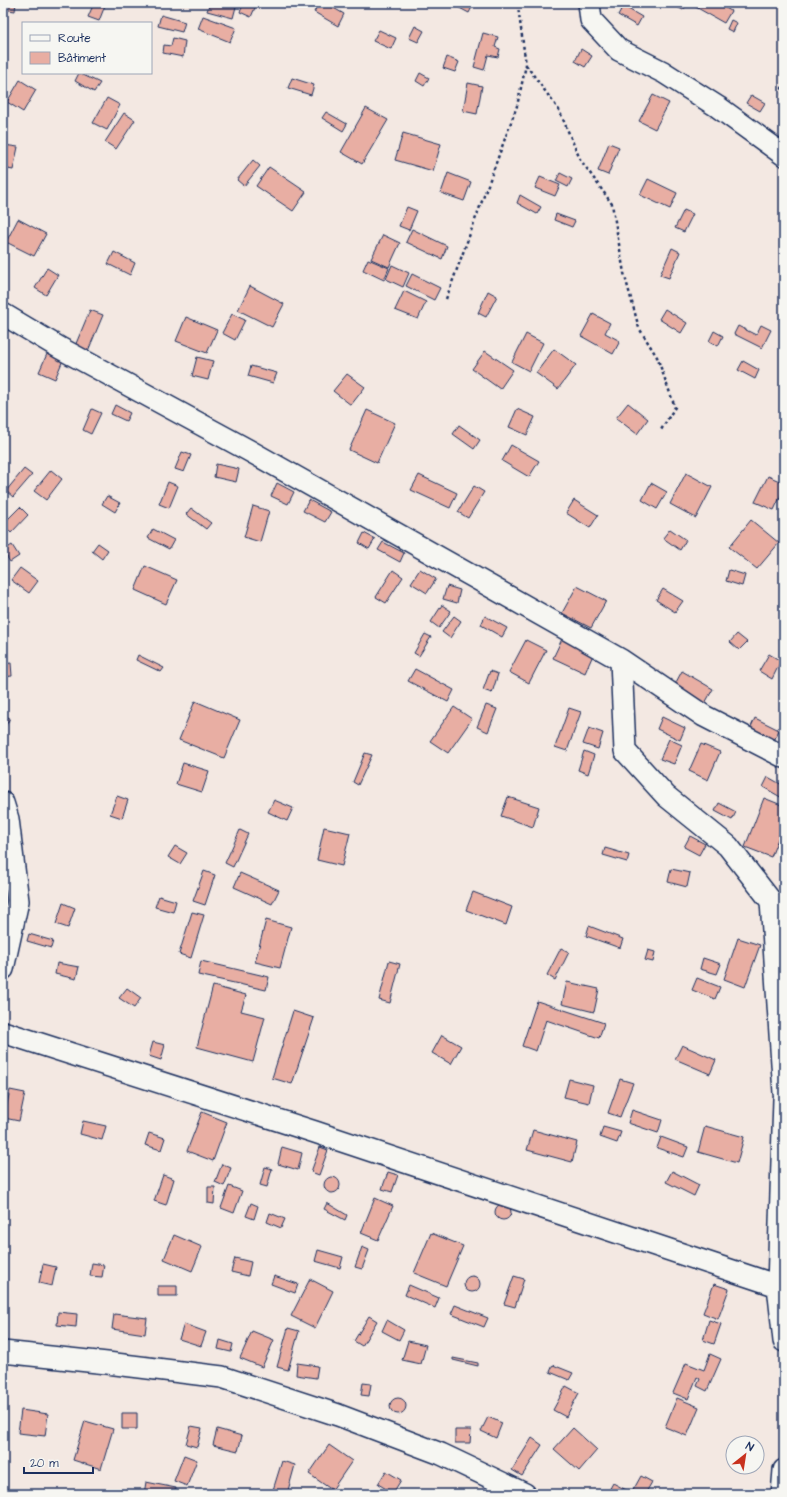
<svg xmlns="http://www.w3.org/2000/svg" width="787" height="1497" font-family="'Architects Daughter',sans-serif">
	<rect width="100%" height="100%" fill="#f3e8e2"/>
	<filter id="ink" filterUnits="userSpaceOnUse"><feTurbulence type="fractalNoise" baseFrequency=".025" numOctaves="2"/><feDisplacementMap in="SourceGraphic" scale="8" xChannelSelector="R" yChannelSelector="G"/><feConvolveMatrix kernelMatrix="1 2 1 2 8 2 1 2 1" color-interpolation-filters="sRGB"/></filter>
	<g filter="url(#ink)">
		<path fill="#e8aea3" stroke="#1b2f5e" d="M3,3h13l-1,8 -12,-2z
			M94,3h12l-7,18 -11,-4z
			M210,3h27l-4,15 -26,-7z
			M244,3h13l-6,14 -11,-5z
			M319,3h6l19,11 -6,12 -24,-14z
			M450,3h24l-5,10z
			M677,3h11l-5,7 -8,-4z
			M696,3h21l14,8 -7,12 -30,-17z
			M623,6l19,11 -5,9 -19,-11z
			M161,15l24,7 -3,10 -24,-6z
			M203,16l33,12 -6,14 -32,-13z
			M731,20l6,3 -4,9 -6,-3z
			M415,26l9,5 -6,11 -9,-4z
			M379,30l17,8 -5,11 -18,-8z
			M483,33l15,4 -3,10 5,2 -2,8 -10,-2 -4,15 -10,-3z
			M173,38l12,3 -2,16 -20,-4 1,-8 7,1z
			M581,49l11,7 -7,11 -10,-6z
			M447,57l12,5 -4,10 -12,-4z
			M79,73l21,10 -6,9 -19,-11z
			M420,73l9,5 -5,8 -8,-5z
			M292,78l22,7 -3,10 -23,-7z
			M20,80l16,10 -13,22 -16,-10z
			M468,83l14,3 -5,28 -14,-3z
			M653,95l16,8 -14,26 -16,-8z
			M751,95l14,8 -5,8 -14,-8z
			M107,98l13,7 -13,25 -14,-7z
			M366,108l22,12 -26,44 -21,-12z
			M326,112l21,12 -4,7 -21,-13z
			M124,113l11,7 -19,29 -11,-7z
			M403,133l38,11 -8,27 -38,-11z
			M609,143l10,4 -11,28 -10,-4z
			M4,145l14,2 -5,23 -10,-2z
			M253,160l7,6 -16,20 -7,-6z
			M269,167l37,25 -13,19 -37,-25z
			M448,173l23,9 -7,19 -23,-8z
			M560,173l12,6 -4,8 -12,-6z
			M540,177l20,8 -5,11 -20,-8z
			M648,179l29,14 -7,16 -30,-14z
			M520,195l21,12 -4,7 -20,-11z
			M407,207l10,4 -8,19 -10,-4z
			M684,210l9,4 -9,18 -9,-4z
			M556,214l19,7 -3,6 -18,-7z
			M18,219l28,15 -12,22 -28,-14z
			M412,229l35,17 -5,13 -36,-17z
			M383,235l17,8 -11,24 -18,-8z
			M672,248l8,4 -11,26 -9,-3z
			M114,252l21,11 -5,12 -22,-11z
			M368,259l21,9 -5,12 -21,-10z
			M392,265l17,8 -6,14 -17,-8z
			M47,268l11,7 -12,20 -11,-7z
			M412,274l28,14 -6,12 -28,-14z
			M250,286l34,18 -12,23 -34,-17z
			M404,291l22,11 -8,17 -23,-9z
			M488,291l9,5 -11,21 -8,-4z
			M665,309l22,14 -6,10 -22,-14z
			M90,310l13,5 -15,36 -13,-5z
			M232,314l13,6 -10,20 -13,-7z
			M593,314l17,9 -5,10 15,8 -7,13 -32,-18z
			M186,317l31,13 -10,23 -31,-12z
			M761,325l10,5 -9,18 -28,-14 4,-8 18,9z
			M714,331l9,5 -5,10 -9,-5z
			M526,334l17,9 -14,28 -17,-9z
			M554,349l22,16 -18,24 -22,-16z
			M485,351l28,19 -13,19 -28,-20z
			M47,354l16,6 -8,19 -16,-7z
			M197,357l16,4 -5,19 -16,-4z
			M743,361l16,9 -4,9 -17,-9z
			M251,366l26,7 -4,10 -25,-7z
			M347,374l18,13 -14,18 -18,-14z
			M628,403l20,16 -11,15 -21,-16z
			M115,405l15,8 -4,8 -15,-7z
			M92,409l9,4 -10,21 -8,-4z
			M517,409l18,8 -8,18 -18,-8z
			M367,410l28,13 -18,40 -28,-13z
			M459,425l21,15 -6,9 -21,-15z
			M511,445l28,16 -10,16 -27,-16z
			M182,452l9,3 -7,17 -9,-3z
			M216,464l23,5 -3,13 -22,-5z
			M24,469l8,6 -19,22 -7,-6z
			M51,470l11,9 -16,21 -12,-9z
			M686,473l26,14 -16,31 -26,-14z
			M419,475l38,18 -7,15 -39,-18z
			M768,476l16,7v6l-10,21 -19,-8z
			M168,482l10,4 -9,22 -10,-4z
			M277,483l17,9 -6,12 -17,-8z
			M651,483l16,9 -10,17 -15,-9z
			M474,486l10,6 -16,26 -10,-6z
			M107,496l13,7 -5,9 -13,-8z
			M309,500l22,12 -6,10 -22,-11z
			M574,500l24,15 -8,13 -24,-15z
			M253,506l16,5 -9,31 -16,-5z
			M20,507l8,8 -17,18 -8,-9z
			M191,508l20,15 -5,6 -20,-15z
			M751,520l28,23 -22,26 -28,-22z
			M153,529l21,11 -5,9 -21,-11z
			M670,529l16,11 -6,10 -17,-12z
			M364,533l11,6 -6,10 -10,-6z
			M383,542l21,11 -4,9 -22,-12z
			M98,543l10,7 -6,9 -10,-8z
			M12,545l7,11 -9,6 -7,-11z
			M145,566l32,14 -11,24 -31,-14z
			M20,568l18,13 -9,12 -18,-13z
			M420,569l16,10 -9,14 -16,-10z
			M393,570l10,7 -17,26 -10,-6z
			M729,570l16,5 -3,11 -16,-5z
			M447,586l13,4 -3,13 -14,-4z
			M577,586l29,15 -15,27 -29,-15z
			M663,589l20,12 -8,11 -19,-12z
			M442,605l9,6 -12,17 -8,-6z
			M454,616l7,5 -11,17 -8,-6z
			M485,616l22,12 -5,9 -21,-12z
			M425,634l6,3 -12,19 -5,-3z
			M737,634l10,8 -8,8 -9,-8z
			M562,639l31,16 -8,18 -32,-15z
			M526,640l20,10 -17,33 -20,-11z
			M769,654l12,7 -9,18 -13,-8z
			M138,655l26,13 -3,4 -25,-12z
			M11,663l1,13 -9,1v-13z
			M415,669l39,21 -6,12 -40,-21z
			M490,671l8,3 -6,19 -9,-3z
			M682,671l31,18 -9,16 -31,-17z
			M195,701l45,19 -16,38 -45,-18z
			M486,705l11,4 -9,23 -11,-5z
			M454,707l18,12 -24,34 -18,-12z
			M569,708l12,4 -14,39 -12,-4z
			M3,715l7,3 -6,11 -1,-1z
			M662,717l23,11 -5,12 -23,-11z
			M755,718l24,12 -5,11 -24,-12z
			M589,728l14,5 -5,16 -15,-5z
			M669,739l13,6 -8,19 -14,-5z
			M701,744l19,8 -12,28 -19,-9z
			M584,751l10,4 -6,19 -10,-4z
			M365,753l7,2 -14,30 -5,-3z
			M183,763l26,8 -7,21 -26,-8z
			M768,777l16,9v13l-21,-12z
			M117,796l11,4 -6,18 -12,-4z
			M508,797l31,10 -6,20 -32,-11z
			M764,798l20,8v17l-13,34 -26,-10z
			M274,800l19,8 -6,13 -19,-9z
			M719,803l17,9 -4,8 -17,-9z
			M324,827l26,6 -8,33 -25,-6z
			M240,830l8,4 -15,33 -8,-4z
			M690,836l15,8 -6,11 -15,-8z
			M175,846l12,7 -7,11 -12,-7z
			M605,848l24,7 -2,7 -24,-7z
			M671,869l19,4 -3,14 -19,-5z
			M204,871l11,4 -10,30 -12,-4z
			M240,873l39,17 -7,14 -38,-17z
			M473,892l39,15 -6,18 -40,-15z
			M159,896l17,5 -3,11 -18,-5z
			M63,903l12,5 -7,20 -12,-4z
			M192,912l12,3 -13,43 -12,-4z
			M266,920l25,7 -11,41 -25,-6z
			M589,926l34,13 -3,9 -34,-12z
			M29,934l24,7 -2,7 -24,-7z
			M738,938l22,7 -15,42 -21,-8z
			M561,948l8,4 -14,28 -8,-5z
			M648,950l7,2 -2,10 -8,-2z
			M703,958l18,6 -4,10 -17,-5z
			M201,961l68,16 -3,13 -68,-15z
			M389,961l11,3 -10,39 -11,-3z
			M57,963l22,4 -3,12 -21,-5z
			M697,978l23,9 -5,12 -23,-9z
			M567,982l32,7 -5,23 -32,-8z
			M213,986l33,9 -5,16 24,6 -12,45 -56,-15z
			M127,988l14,10 -7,10 -15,-10z
			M537,1001l67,22 -5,15 -53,-18 -10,31 -14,-5z
			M293,1011l21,7 -22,66 -20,-6z
			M442,1035l19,11 -10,18 -19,-11z
			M153,1042l12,3 -4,15 -12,-4z
			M682,1045l34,15 -6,14 -35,-15z
			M569,1079l24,6 -4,18 -25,-6z
			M620,1079l13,4 -13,34 -12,-4z
			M10,1090l15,3 -6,28 -15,-3z
			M632,1110l30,10 -4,13 -30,-10z
			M202,1112l25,10 -14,39 -26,-10z
			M83,1121l23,5 -4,14 -22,-6z
			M705,1126l39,11 -7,26 -39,-11z
			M603,1127l18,5 -4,11 -17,-6z
			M533,1130l44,12 -5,20 -45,-12z
			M149,1133l16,5 -4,12 -16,-5z
			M661,1137l27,10 -4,10 -27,-9z
			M282,1147l20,6 -4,17 -20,-6z
			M320,1147l8,3 -9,25 -8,-3z
			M222,1164l9,4 -7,18 -9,-4z
			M265,1167l7,2 -5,18 -7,-2z
			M672,1171l27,14 -5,11 -28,-14z
			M388,1172l10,3 -6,17 -10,-3z
			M163,1175l11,4 -8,26 -12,-4z
			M324 1185a8 8 0 1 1 16 0a8 8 0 1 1-16 0Z
			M229,1186l13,5 -8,22 -13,-5z
			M208,1187h7l-1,17 -6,-1z
			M375,1198l18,8 -15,34 -17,-7z
			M251,1203l7,3 -4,13 -8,-3z
			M327,1203l20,12 -2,5 -21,-11z
			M495 1212a8 8 0 1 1 16 0a8 8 0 1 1-16 0Z
			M270,1213l15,6 -4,9 -14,-6z
			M431,1233l32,13 -17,40 -32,-13z
			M174,1235l28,12 -10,24 -28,-12z
			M362,1247l7,3 -7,19 -7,-2z
			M318,1250l25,7 -3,11 -25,-7z
			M235,1258l16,4 -3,14 -17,-4z
			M92,1263l12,2 -2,12 -12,-1z
			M43,1264l13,3 -4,19 -13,-3z
			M464 1284a8 8 0 1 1 16 0a8 8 0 1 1-16 0Z
			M274,1276l24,8 -3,9 -24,-9z
			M514,1276l10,3 -9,28 -11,-3z
			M310,1279l23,12 -18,37 -24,-12z
			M714,1284l15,5 -11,30 -15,-6z
			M409,1285l30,13 -4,10 -30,-13z
			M158,1286h19v10h-19z
			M455,1305l33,13 -4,9 -33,-13z
			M58,1312l19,2 -1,13 -19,-2z
			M114,1314l33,4 -2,16 -33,-5z
			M369,1316l8,5 -15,25 -8,-5z
			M387,1320l17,10 -5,10 -17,-9z
			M709,1320l12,4 -7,20 -11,-4z
			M184,1324l22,8 -5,14 -22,-7z
			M288,1328l11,3 -11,39 -11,-3z
			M252,1331l22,9 -12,27 -22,-9z
			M220,1340l13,4 -2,8 -13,-3z
			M408,1341l18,4 -5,19 -19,-4z
			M710,1354l11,5 -14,32 -10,-5 3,-7 -3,-2 -9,22 -15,-6 13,-30 18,7z
			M453,1358l25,5v3l-25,-6z
			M297,1363l21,3 -2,12 -20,-3z
			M553,1365l20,8 -4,7 -19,-8z
			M363,1383l8,1 -2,12 -8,-1z
			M566,1386l13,7 -13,24 -13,-7z
			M390 1406a8 8 0 1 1 16 0a8 8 0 1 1-16 0Z
			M677,1398l22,9 -12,29 -22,-9z
			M21,1410l27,4 -3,22 -27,-3z
			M122,1413h15v16h-15z
			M488,1417l14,6 -6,15 -15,-7z
			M85,1421l28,8 -12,40 -28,-9z
			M191,1426l11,2 -5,19 -11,-3z
			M573,1428l24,22 -18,21 -25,-22z
			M217,1429l25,7 -4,15 -25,-6z
			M455,1430h16l-1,13h-15z
			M532,1438l10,7 -20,31 -10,-6z
			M329,1445l23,16 -20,29 -23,-16z
			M184,1455l13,5 -10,26 -13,-5z
			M282,1461l13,4 -8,29 -14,-4z
			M386,1471l15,9 -8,13 -15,-9z
			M641,1476l11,6 -7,12h-14z
			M146,1482l30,6 -1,6h-31z
			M613,1483l15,8 -2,3h-19z"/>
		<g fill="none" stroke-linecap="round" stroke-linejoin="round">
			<defs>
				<path id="street" d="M589,3l2,17 28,30 44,22 55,35 66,48
					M3,314l57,34 188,102 373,210 83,56 80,41
					M621,660l4,91 41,45 62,50 43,55 13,192
					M3,803l5,16 10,82 -15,68
					M3,1032l312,100 469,156
					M784,1099l-6,187 6,55
					M3,1352l104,11 115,14 116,38 103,39 84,40
					M782,1494l2,-24"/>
			</defs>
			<use href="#street" stroke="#1b2f5e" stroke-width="24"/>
			<path stroke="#1b2f5e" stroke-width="2.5" stroke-dasharray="3 3" stroke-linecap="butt" d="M526,65l33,45 21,49 32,45 12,69 15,55 18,29 18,50 -14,23
				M784,81l-2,7 2,15
				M446,299l71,-193 9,-41 -8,-58 1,-4"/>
			<use href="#street" stroke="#f6f6f2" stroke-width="21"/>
		</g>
	</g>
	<rect width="787" height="1497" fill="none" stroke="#f6f6f2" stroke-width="16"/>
	<rect x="8" y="8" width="771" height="1481" fill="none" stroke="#1b2f5e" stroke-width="1.5" filter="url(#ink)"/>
	<rect x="22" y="22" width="130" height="52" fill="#f6f6f2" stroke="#9ea6b7"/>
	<rect x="30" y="35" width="20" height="6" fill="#f6f6f2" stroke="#9ea6b7"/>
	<text x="58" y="42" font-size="12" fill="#1b2f5e">Route</text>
	<rect x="30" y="52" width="20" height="12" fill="#e8aea3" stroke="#9ea6b7"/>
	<text x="58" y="62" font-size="12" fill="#1b2f5e">Bâtiment</text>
	<g transform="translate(745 1455) rotate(30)"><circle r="19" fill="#f6f6f2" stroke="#9ea6b7"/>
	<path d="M0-3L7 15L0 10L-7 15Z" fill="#c8321e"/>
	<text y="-6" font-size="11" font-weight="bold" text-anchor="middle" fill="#1b2f5e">N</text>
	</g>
	<path d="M24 1467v6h69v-6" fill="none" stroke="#1b2f5e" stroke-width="2"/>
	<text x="30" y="1467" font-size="12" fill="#1b2f5e" stroke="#f6f6f2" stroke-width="3" paint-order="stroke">20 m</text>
</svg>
